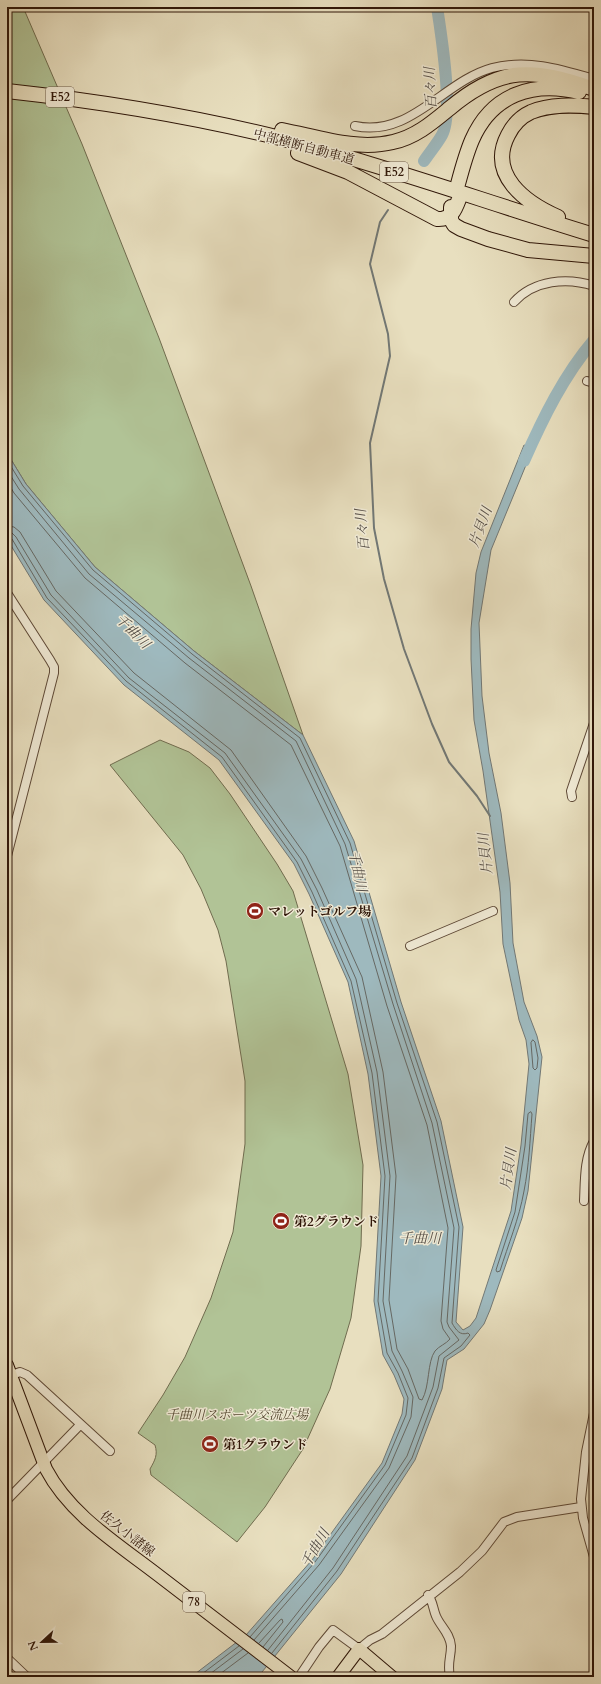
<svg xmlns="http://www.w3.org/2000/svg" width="601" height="1684" font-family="Cardo,'Noto Serif JP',serif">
	<rect width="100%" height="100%" fill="#e8dfbf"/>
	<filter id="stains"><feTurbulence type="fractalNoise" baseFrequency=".005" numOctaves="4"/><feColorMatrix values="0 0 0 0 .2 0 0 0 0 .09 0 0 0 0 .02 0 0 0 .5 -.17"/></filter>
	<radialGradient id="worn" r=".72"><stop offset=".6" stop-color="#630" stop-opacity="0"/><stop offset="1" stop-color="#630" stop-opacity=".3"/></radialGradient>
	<path fill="#b1c396" stroke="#706c4f" d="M7,7h16l59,137 77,194 92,248 52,149 -109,-84 -99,-84 -69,-83 -19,-31z
		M160,740l29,12 21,16 20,26 47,70 16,27 55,183 15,91 -2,81 -10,72 -21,71 -27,60 -38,58 -28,35 -86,-67 -1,-6c5,-9 8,-14 5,-24l-17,-12 25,-38 22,-38 26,-59 22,-66 12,-88v-63l-19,-120 -8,-31 -17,-41 -18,-34 -73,-90z"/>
	<path fill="#9eb9be" stroke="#727875" d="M524,445l9,3 -42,102 -12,73 3,73 7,57 12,60 9,70 3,60 11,59 13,34 5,21 -14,134 -6,27 -32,92 -6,14 -20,25 -17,11 -5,29 -27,71 -74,114 -83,103h-67l55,-42 66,-75 70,-97 20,-49 2,-15 -10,-24 -11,-20 -9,-54 7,-125 -13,-102 -20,-92 -39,-88 -15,-30 -75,-104 -95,-75 -80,-85 -37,-61v-86l19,31 69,83 99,84 109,84 51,106 47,161 40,119 22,106 -7,95 7,8 7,-4 6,-8 35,-107 10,-66 8,-81 -3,-24 -7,-20 -16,-76 -3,-52 -17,-121 -9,-51 -3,-61v-30l5,-56 5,-21z"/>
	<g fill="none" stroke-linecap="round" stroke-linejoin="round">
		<path stroke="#666863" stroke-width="1" d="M7,460l16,26 70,84 99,84 108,84 50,105 47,160 40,119 22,105 -7,96c4,7 8,13 16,10l2,2 -9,11 -17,12 -6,30 -26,70 -75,113 -65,82
			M7,470l12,19 70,85 100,84 107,83 49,103 48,160 39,119 22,105 -7,94 2,5 10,13 -20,16 -6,31 -26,69 -74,112 -65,82
			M7,481l7,12 71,85 100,85 106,82 49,101 47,160 40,119 21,103 -7,93 2,8 7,10c-4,5 -11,7 -15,12 -8,11 -5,35 -13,49l-3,-1 -11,-30 -11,-20 -8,-49 7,-124 -13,-104 -21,-95 -40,-89 -16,-32 -75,-106 -97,-77 -78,-82 -36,-59 -6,-5 -7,-1
			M7,532l5,1 4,4 35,58 78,83 96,75 76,106 16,31 39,89 21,93 13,104 -7,125 9,50 10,20 11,26 -2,20 -22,51 -70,97 -65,75
			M7,537l5,2 35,59 79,83 96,76 75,105 15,30 39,89 21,92 13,103 -7,125 9,52 11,20 10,25 -2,17 -21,50 -70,97 -65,75
			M533,1040l2,2 3,16 -1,10 -2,2 -2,-2 -2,-25z
			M531,1112l1,2c-2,26 -3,52 -8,77 -5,28 -16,54 -24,80l-3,1 -1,-2 19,-58 10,-66 3,-32z
			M259,1643l21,-23 2,-1 1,3 -20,25
			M198,1677l41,-31
			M206,1677l37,-28
			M216,1677l32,-24"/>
		<path stroke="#727875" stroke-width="2" d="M388,210l-8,12 -10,42 18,70 2,22 -20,87 4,85 10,51 20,70 28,75 17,38 28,34 13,20"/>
		<path stroke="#9eb9be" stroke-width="12" d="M424,161c6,-9 13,-17 18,-26 12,-21 -1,-102 -5,-128
			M524,461c19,-43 40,-86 70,-121"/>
		<defs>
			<path id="street" d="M355,126c55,12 89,-45 137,-58 36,-9 68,1 102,11
				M514,302c20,-22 53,-25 80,-16
				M587,381l7,2
				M7,593l43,67 4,7v6l-47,183
				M572,797l-1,-6 23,-68
				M410,946l83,-35
				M584,1201c1,-20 0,-43 10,-60
				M12,1375l8,-3 7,3 83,76
				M594,1413l-8,39 -5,47 2,19 11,39
				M7,1500l73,-75
				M428,1595c5,6 5,14 8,21 4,10 14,17 15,30 0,12 -4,17 -1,31
				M7,1658l20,19
				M299,1677l20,-30 14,-17 26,19 11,-9 12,-6 78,-62 22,-21 22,-29 13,-5 64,-10"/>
			<path id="primary" d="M7,1365l39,104c24,46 72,75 112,106 45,34 89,68 133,102
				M338,1677l21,-28 33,28"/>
			<path id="highway" d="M7,91c91,10 184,25 273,47 106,28 209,65 314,97
				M282,130c36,7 75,21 111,12 23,-5 40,-20 57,-34 51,-43 84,-40 144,-19
				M298,153l50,19 89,47c14,1 18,-9 22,-20
				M458,184c4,-15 8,-30 14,-44 20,-46 61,-59 107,-48
				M451,207v13l3,5 7,4 27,10 40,11 66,6
				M558,217c-32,-14 -71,-42 -50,-82 5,-10 12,-18 23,-23 19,-8 42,-7 63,-5"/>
		</defs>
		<use href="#street" stroke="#5d4836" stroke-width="10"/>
		<use href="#primary" stroke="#2f1608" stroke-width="14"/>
		<use href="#highway" stroke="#2f1608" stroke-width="16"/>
		<use href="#street" stroke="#f0ead5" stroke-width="8"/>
		<use href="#primary" stroke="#e8dfbf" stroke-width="12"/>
		<use href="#highway" stroke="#e8dfbf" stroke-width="14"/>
	</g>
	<defs>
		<symbol id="stadium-disc" viewBox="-11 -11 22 22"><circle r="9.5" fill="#8f2418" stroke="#f0ead5"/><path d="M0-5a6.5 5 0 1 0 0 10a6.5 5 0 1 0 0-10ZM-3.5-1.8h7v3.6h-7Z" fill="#fff"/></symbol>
	</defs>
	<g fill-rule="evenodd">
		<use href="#stadium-disc" x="245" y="901" width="20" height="20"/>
		<use href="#stadium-disc" x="271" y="1211" width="20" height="20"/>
		<use href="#stadium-disc" x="200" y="1434" width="20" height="20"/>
	</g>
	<g text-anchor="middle" stroke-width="3" stroke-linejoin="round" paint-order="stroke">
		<g fill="#f0ead5" stroke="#695646" stroke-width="1">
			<rect x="46" y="87" width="28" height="20" rx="3"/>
			<rect x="380" y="162" width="28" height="20" rx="3"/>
			<rect x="183" y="1592" width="22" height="20" rx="3"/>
		</g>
		<g font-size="12" font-weight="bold" fill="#2f1608">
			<text x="60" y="101">E52</text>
			<text x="394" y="176">E52</text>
			<text x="194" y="1606">78</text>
		</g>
		<g font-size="13" fill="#2f1608" stroke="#f0ead5">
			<text transform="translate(304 146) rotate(15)" y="5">中部横断自動車道</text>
			<text transform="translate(128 1533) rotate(38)" y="5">佐久小諸線</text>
		</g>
		<g font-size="13" font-weight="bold" fill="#2f1608" stroke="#f0ead5" text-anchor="start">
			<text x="268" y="916">マレットゴルフ場</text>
			<text x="294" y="1226">第2グラウンド</text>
			<text x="223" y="1449">第1グラウンド</text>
		</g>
		<g font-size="13" font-style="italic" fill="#564a33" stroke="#f0ead5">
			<text x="237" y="1419">千曲川スポーツ交流広場</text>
		</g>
		<g font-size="14" font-style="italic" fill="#564f48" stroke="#f0ead5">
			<text transform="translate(430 88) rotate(-93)" y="5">百々川</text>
			<text transform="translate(480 527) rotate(-70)" y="5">片貝川</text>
			<text transform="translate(362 530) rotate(-95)" y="5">百々川</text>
			<text transform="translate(133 631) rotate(45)" y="5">千曲川</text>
			<text transform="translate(485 854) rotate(-96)" y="5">片貝川</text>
			<text transform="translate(358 871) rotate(78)" y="5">千曲川</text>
			<text transform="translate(508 1169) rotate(-82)" y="5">片貝川</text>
			<text x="420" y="1243">千曲川</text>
			<text transform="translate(315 1548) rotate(-60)" y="5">千曲川</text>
		</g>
	</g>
	<rect width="601" height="1684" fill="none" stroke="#e8dfbf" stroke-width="24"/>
	<rect x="8" y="8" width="585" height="1668" fill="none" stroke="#2f1608" stroke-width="2"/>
	<rect x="12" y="12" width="577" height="1660" fill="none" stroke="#2f1608"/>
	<g transform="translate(42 1642) rotate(248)" stroke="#f0ead5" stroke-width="3" paint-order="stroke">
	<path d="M0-3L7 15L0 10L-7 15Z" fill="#2f1608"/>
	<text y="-6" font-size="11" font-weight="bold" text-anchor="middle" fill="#2f1608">N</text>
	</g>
	<rect width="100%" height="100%" filter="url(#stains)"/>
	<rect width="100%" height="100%" fill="url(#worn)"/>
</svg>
